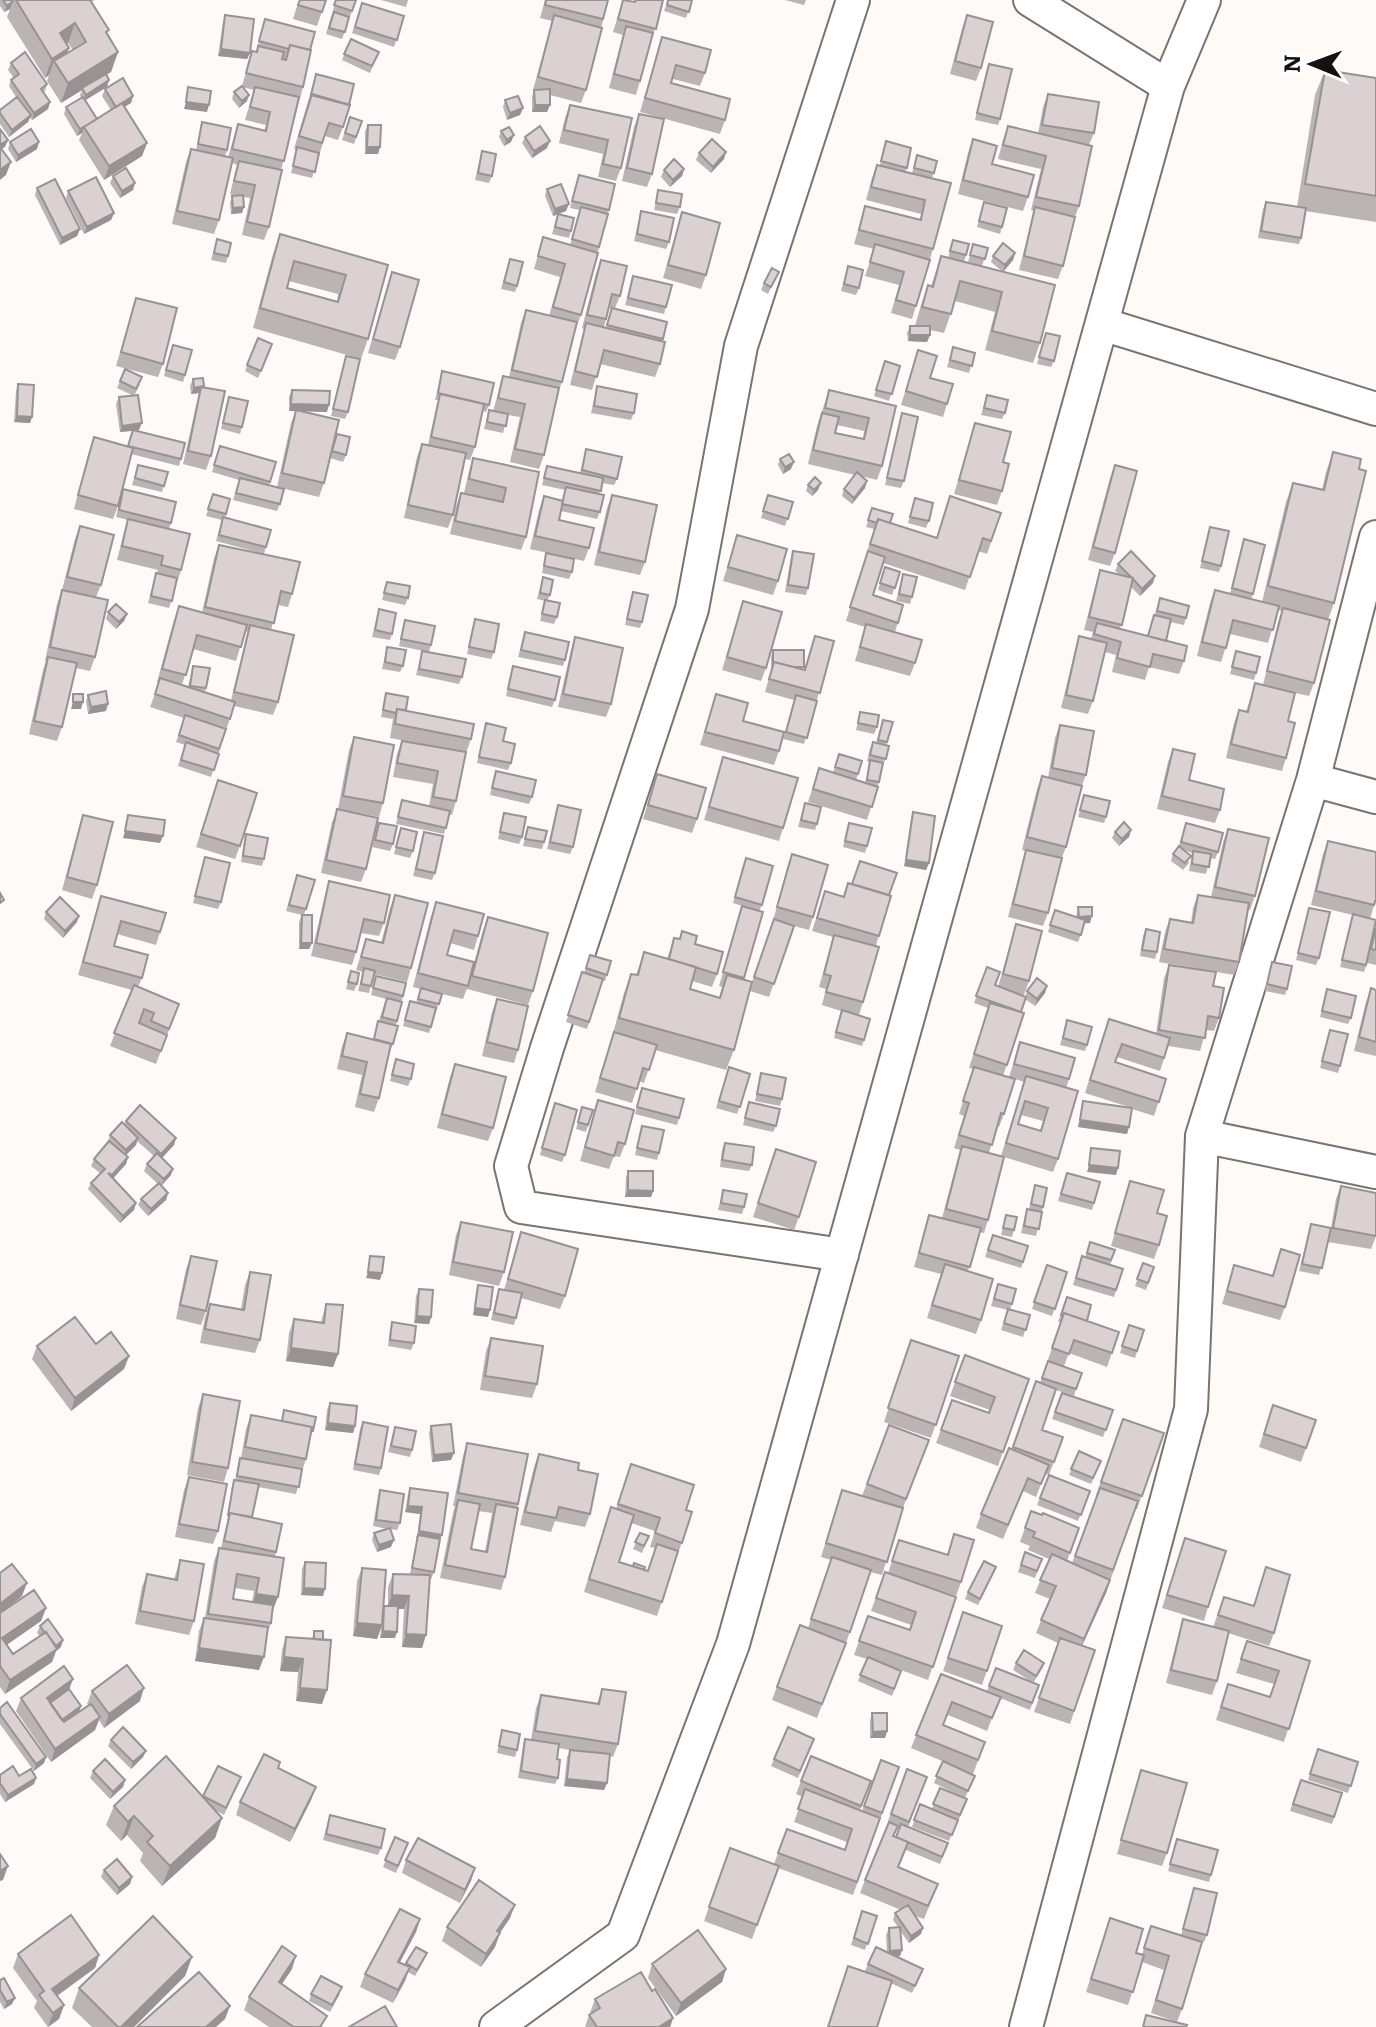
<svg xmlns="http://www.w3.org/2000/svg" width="1376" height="2027" font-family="Literata,serif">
	<rect width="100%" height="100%" fill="#fefaf7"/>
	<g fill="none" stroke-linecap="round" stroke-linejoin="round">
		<defs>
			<path id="minor" d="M1030,0l138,86
				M1102,324l274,85
				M1313,780l63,17
				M1202,1136l174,36
				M842,1255l-321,-48 -10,-41 36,-118 145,-439 49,-263 112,-346
				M496,2027l127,-92 110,-291 435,-1558 36,-86
				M1026,2027l165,-618 11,-273 111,-356 63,-243"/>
		</defs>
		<use href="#minor" stroke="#7a746f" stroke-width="36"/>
		<use href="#minor" stroke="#fff" stroke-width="32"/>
	</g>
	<path fill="#bbb4b3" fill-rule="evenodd" d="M0,0h95l-4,2 27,50 -7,20 -5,2 3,6 -2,7 -22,13 11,19 15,-9 -9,-14 3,-7 28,7 -2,7 -7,4 23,36 -5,13 -38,24 -25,-40 3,-7 -5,3 -13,-22 2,-7 15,-9 -1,-3 2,-5 -21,13 -14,-22 2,-6 -4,3 -38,-61 3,-8 -6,3 -4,-6zM67,43h1l5,7 -6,4 2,-6z
		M299,0h27l-9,26 -24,-7z
		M336,0h20l-14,39 -16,-5z
		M381,0h27l-2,7z
		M545,0h63l-22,90 -5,13 -31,-8v10l-3,7h-15v-15l2,-7h-1l19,-69 -12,-3z
		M623,0l11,2v-2h29l-27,95 -27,-7 14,-53 -10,-3z
		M668,0h24l-6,18 -22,-7z
		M785,0h21l-2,5z
		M362,3l42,13 -10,31 -42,-14z
		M225,15l25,38 -3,6 -29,-3 5,-34z
		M967,15l14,53 -5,13 -26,-7 12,-45z
		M265,19l45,31 -7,37 -22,83 -12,57 -5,13 -22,-5 8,-37 -6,-1 -2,16 -11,1 -1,-11 2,-7h5l-7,-2 7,-29 -5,-2 -13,57 -5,14 -42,-10 14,-62 5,-13 5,1 6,-28 25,28 -2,6 3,1 10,-33 26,7 2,-6 -21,-5 9,-30 -12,-3 5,14 -8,7 -7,-9 2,-7 8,-6 10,-35 4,1z
		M662,37l43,36 -5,13 -27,-7 -2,4 54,37 -5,14 -80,-22z
		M351,39l28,13 -9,21 -28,-13z
		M11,63l36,21 -2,7 -2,1 7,10 -2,7 -16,11 -2,-2 -2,4 -19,15 -9,-13v-14l16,-13 -7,-11 2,-6 3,-2 -6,-8z
		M989,64l11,55 -2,6 -23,-5z
		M1325,70l51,8v144l-71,-11 -4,27 -2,6 -41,-6 5,-29 3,-7 31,5 18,-112z
		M316,74l27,53 -5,13 -13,-4 -13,42 -21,-5 6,-23 -3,-1z
		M1048,94l46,39 -5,12 -10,61 -4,11 -12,49 -5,13 -39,-9 15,-59 -3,-1 10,-41 -43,-10 5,-19 5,-14 30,8 5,-27z
		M505,100l18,8 -3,7 -13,5 -4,-13z
		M570,105l62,13 -11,50 -5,13 -18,-4 5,-23 -44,-11 6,-25z
		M639,114l13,60 -5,13 -25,-6 12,-54z
		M350,117l12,4 -8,23 -12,-4z
		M368,125l12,22 -2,7h-13v-23z
		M501,131l10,11 -7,4 -5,-9z
		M525,137l22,11 -15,10 -10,-15z
		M973,139l19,25 36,33 -5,14 -65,-17 10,-41z
		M886,141l21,27 -2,4 7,1 5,-18 17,18 -2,5 1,71 -21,70 -21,-6 8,-28 -34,-9 9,-27 -20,-5 11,-38 54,14 2,-6 -55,-14 6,-22 5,-13h3z
		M10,142l27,7 -21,13 -8,-13z
		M482,151l10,25 -3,7 -14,-3z
		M699,153l25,6 -13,14 -15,-13z
		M684,169l-2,7 -12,11 -9,-10 3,-7z
		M579,175l30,35 -28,105 -5,13 -14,54 -5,13 -13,60 -5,14 -29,-7 10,-45 -12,-2 -5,18 -19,-4 5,-19 4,1 10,-35 6,1 12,-54 5,-13 23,6 11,-39 -26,-8 9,-32 27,8 10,-35 -10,-2z
		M113,176l20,14 -13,8 -10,-15z
		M37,188l43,41 -3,7 -17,9 -25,-50z
		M547,189l19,22 -8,3 13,17 -2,7 -17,-4 6,-20 -5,2 -8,-20z
		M658,190l22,17 -3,7 -23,-4z
		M68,191l46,22 -3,7 -27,14 -18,-36z
		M984,202l18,25 -2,7 -23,-7z
		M641,211l28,31 -3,7 -32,-8z
		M682,212l24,63 -5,14 -38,-11z
		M280,234l108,31 -20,74 -7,20 -108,-31 20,-74zM289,281l49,13 -1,7 -50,-13z
		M217,239l11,17 -2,7 -15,-3z
		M953,240l13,15 -2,7 91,23 -15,58 -7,20 -48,-13 10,-38 -40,-11 -11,32 -14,-3v5l-3,7 -19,-1 -1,-8 3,-7h5l6,-21 7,-20 3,1 10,-30 7,2z
		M973,244l15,4 -6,18 -14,-4z
		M1015,253l-2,7 -10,12 -12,-10 2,-6z
		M510,259l7,27 -2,6 -14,-3z
		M601,260l19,36 -5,12 52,14 -5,19 -2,23 -5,13 -55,-13 -8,26 -22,-5 14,-56 -2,-1 14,-55zM609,308l2,1 -5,19 -2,-1z
		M848,266l11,22 -3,7 -15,-4z
		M392,272l8,75 -5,13 -27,-7z
		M779,272l-11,22 -7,-4 3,-7z
		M633,276l33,31 -2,7 -39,-9z
		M136,298l27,66 -5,13 -42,-11z
		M1046,333l8,28 -3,6 -14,-3z
		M258,338l14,6 -14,34 -13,-7z
		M173,345l12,30 -2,7 -19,-6z
		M953,347l22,6 -6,20 -22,-6z
		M918,350l12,28 17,26 -4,13 -42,-12z
		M346,356l2,56 -3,7 -14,-3z
		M885,361l15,5 -11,35 -15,-5z
		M442,371l47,34 -3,7 -3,-1 -8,36 -5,13 -5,-1 -12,56 -5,13 -44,-10 13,-61 5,-13 6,1 10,-45h-3z
		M203,378l8,78 -5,14 -23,-6 16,-71 -8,1 -1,-8 3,-7z
		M120,381l20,3 -6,12 -17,-8z
		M18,384l14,33 -2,6 -16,-1 2,-31z
		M597,386l37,27 -3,7 -40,-7z
		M292,390l35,22 -23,-1 30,29 12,15 -3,7 -13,-4 -6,25 -5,14 -42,-10 14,-64 5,-12h-7v-14z
		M829,390l67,16 -14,60 -5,14 -16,-4 6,5 -2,7 -13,16 -10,-8 2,-7 11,-14 -47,-11 9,-38zM837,425l27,6 -1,8 -28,-6z
		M987,395l18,18 -3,6 -21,-4z
		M119,397l20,33 -5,1 47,28 -2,7 -48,-12 -13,52 -5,13 -39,-10 15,-58 5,-14 34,9 4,-15 -12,1 -4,-28z
		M229,397l13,30 -2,7 -19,-5z
		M902,413l2,68 -3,7 -16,-3z
		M975,423l27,68 -5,14 -43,-11z
		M220,446l56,16 -7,23 11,19 -3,7 -44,-11 6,-20 -27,-8z
		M586,449l31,30 -3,6 -12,-2 -3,11 1,18 -3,7 -36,-8 -2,9 30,28 -5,13 -54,-12 9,-39 5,-14 18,5 3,-11 -23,-5 5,-19 33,7z
		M1333,452l1,151 -6,17 -14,63 -5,13 -14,-3 -7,28 -2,37 -4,13 -56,-13 8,-35 5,-13 7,2 9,-29 8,2 15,-63 4,-11 -4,-1 -10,33 -38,-9 -9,28 -24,-6 13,-53 5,-13 15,4 14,-55 9,55 -2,5 11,3 24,-100 7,-19 29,7 4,-18z
		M473,458l66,14 -13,65 -5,13 -71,-16 6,-28 5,-13 40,9 -37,-9 5,-22z
		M780,459l11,10 -8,5 -5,-9z
		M138,465l30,7 -6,20 -30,-7z
		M1115,465v88l-5,13 -22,-6 22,-82z
		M808,485l10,5 -6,6 -6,-5z
		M213,494l17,5 -5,19 41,29 -2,7 -48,-13 6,-21 -16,-4z
		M612,495l33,67 -5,13 -46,-10 13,-57z
		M768,495l25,7 -8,24 -24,-8z
		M121,496l50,27 -2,6 12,41 -12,38 -21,-5 6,-23 4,-10 -41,-10 7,-28 4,-12 -12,-3z
		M915,498l14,23 -3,7 -18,-5z
		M872,508l18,15 46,15 65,-25 -14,41 -9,-3 -13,39 -82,-27 -10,32 30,10 -8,27 20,31 -5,13 -55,-15 10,-34 -19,-6 28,-92 -8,-2z
		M80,526l21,59 -5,12 -1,60 -5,14 -14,-3 -14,59 -5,14 -28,-7 14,-64 3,-9h-1l12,-57 5,-14 13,-51z
		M1210,527l11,39 -2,6 -19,-4z
		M737,535l41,46 -5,14 -50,-14z
		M219,545l73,49 -4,13 -10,-2 -7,25 7,72 -5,13 -39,-9 -23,71 -33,-11 7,-21 -9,-3 8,-24 -34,-11 9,-24 -2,-1 17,-62 5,-14 23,7 12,-55zM245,631l3,1 -17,68 -26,-8 1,-4 -13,-22 -5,21 -6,-2 11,-36 43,12z
		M793,551l15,37 -2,7 -21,-3 6,-35z
		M546,553l26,19 -3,7 -27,-6z
		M1118,564l35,19 -13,13 -9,-9 -11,42 28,7 12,-38 26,20 -2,7 -14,-3 -4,19 18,20 -5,13 -30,-7 -4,13 -33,-8 4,-17 -11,-3 -12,49 -5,13 -27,-6 14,-58 4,-14 12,3 2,-7 -9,-2 12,-47 4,-13 19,4 -4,-3z
		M885,567l15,5 -8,23 -14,-5z
		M903,574l9,23 -2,7 -14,-3z
		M543,577l7,18 -3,6 10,16 -3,7 -14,-3 5,-20 -8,-2z
		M387,582l21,16 -3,7 -23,-5z
		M633,592l9,30 -2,6 -15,-3z
		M743,601l23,67 -5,13 -39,-11z
		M379,609l13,25 -2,6 -18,-3z
		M108,612l19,2 -3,7 -8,8 -10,-10z
		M475,619l19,33 -3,7 -24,-5z
		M405,620l26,25 -2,7 -30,-6z
		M525,632l40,28 -2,6 -45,-9z
		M815,636l19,5 -30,103 -21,-5 11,-39 -29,-8 6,-21v-14l2,-7 31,20z
		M575,637l36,67 -5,13 -48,-10 13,-57z
		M387,647l16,19 -3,6 -18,-3z
		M422,651l40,26 -3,7 -43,-9z
		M1236,651l20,22 -2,7 -24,-6z
		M513,666l42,34 -3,7 -46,-11z
		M386,693l20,17 65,29 -5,14 -10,48 -4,14 -3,-1 -5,20 -48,-10 6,-24 27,6 4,-22 -40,-7 4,-23 5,-13 52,9 -64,-12 3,-19 -12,-2z
		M716,694l27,27 36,30 -5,14 -74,-20z
		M88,695l18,16 -18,3 -2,-13z
		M860,712l17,15 -3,7 -18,-4z
		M883,720l10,2 -7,24v13l-4,6 -3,17 -12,38 -59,-18 11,-34 14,5 6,-19 23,7 -6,19 9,3 5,-21 -3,-1 3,-12 3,-7 3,1z
		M486,723l17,18 8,22 -3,7 -31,-7z
		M1060,725l26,50 -5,13 -15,59 -5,13 -13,53 -5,13 -35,-9 14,-54 4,-12 -4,-1 15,-61 5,-13 6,2 7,-40z
		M354,737l29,66 -4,14 -39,-8 26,60 -5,13 -40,-9 11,-51 6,-13 11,-59z
		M1173,749l16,31 31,30 -5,13 -58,-14 11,-47z
		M723,757l60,71 -4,13 -75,-21z
		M496,771l36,26 -3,7 -39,-9z
		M657,774l40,45 -5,14 -49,-14z
		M218,780l22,66 -5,13 -39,-12z
		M1084,795l22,22 -2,6 -26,-6z
		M805,803l12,21 -2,6 -17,-3z
		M558,805l15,42 -3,7 -23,-5z
		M913,812l16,51 -3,7 -22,-4 7,-47z
		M504,813l18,24 -3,7 -21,-5z
		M83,815l14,70 -5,14 -30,-9 17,-62z
		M379,823l14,21 -3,7 -18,-4z
		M849,823l18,23 -2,7 -22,-6z
		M1186,823l32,29 -3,7 -5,-1 -4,16 -17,-3 3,-18 -8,-3 5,13 -6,7 -12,-9 2,-7 6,-8z
		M528,827l16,15 -2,7 -19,-3z
		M401,828l12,23 -3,7 -16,-4z
		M1228,829l27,67 -5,14 -2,-1 -9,53 -5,13 -75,-13 6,-30 5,-13 21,4 2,-15 5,-13 13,2 12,-55z
		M1131,830l-2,7 -10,9 -7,-8 3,-6z
		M424,832l11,41 -3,7 -19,-4z
		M246,834l18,25 -2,7 -21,-4 3,-21z
		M1328,841l46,64 -4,14 6,1v45l-9,-2 -3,9 -24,-5 13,-52 -42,-10 12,-51z
		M792,854l21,63 -4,13 -15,-4 -25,71 -19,-6 -16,59 -8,20 -71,-20 -11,33 -5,-2 -7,22 -37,-11 17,-55 12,-44 7,-19 5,1 8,-23 23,7 7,-21 21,6 22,30 -5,13 -20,-6 -2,8 29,9 3,-11 -3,-1 23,-80 10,3 -19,-6 10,-38 19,40 -3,6 4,1 -20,67 9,3 21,-61 14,-53z
		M205,857l16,45 -3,7 -25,-6z
		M297,875l18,5 -11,35 8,28 -3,6h-10v-27l3,-7 -16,-4z
		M329,881l55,42 -5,13 -18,-3 -5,19 -4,13 -41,-9 14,-61z
		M848,883l41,12 -13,51 -13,56 -4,13 5,25 -2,6 -28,-8 7,-27 -19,-6 4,-16 -7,-2 14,-50 -21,-6 13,-40 18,5z
		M395,895l16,73 -4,14 -33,-8 -5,19 -11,-2 5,-19 -7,-2 10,-31 15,4 9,-35z
		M101,896l59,36 -4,13 -39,-11 -3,12 28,32 -4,9 41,17 -23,60 -46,-18 22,-56 -54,-15z
		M436,902l42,34 -4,14 -24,-7 -3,12 21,31 -5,13 -21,-5 -13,39 -26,-7 7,-25 6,2 5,-14 -8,-2 18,-71z
		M1078,907l12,16h-5l-7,19 -30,-10 7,-22 21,7z
		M1309,908l10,50 -3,7 -20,-5z
		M46,912l31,10 -14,16 -19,-19z
		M488,917l45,74 -5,14 -61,-16 16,-59z
		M1016,924l13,57 -5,14 -15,-4 16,6 2,-6 20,-5 -2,7 -10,13 -10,-7 -4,13 3,1 -21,63 6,1 11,-35 49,37 -3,9 -8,71 -5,13 -49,-15 -16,63 -4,13 -5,-1 -11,39 13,49 -5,14 -49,-16 14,-44 -27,-7 15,-52 13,3 18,-68 -6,-2 10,-32 -5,-2 14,-45 -4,-1 19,-60 -14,-5 13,-36 8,18 3,2zM1015,1079l9,3 -23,74 -12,-3 8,-27 2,1 5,-13zM1021,1115l22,6 -3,10 -22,-7z
		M1146,929l11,23 -2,7 -15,-3 3,-20z
		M590,955l21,6 -6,20h-3l-15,48 -21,-7 14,-43 4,-6z
		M1272,962l15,27 -2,6 -20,-4z
		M1169,965l44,21 6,32 -5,13 -8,-1 -6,21 -32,-5 -8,25 -43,-14 -2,5 51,17 -12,37 -22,-7 -5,25 -49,-7 5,-26 46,6 -44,-14 19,-61 52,2 8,-56z
		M351,971l6,13 -3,7 -8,-2z
		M376,976l27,20 -7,29 -3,19 -3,6 -11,48 -5,14 -19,-5 7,-32 -25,-6 5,-23 5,-13 26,6 13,-40 -15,-4z
		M1371,988l5,2v66l-22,-5 12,-49z
		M1327,989l24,29 -3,6 -28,-7z
		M497,999l21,51 -4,13 -32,-7 10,-44z
		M1067,1020l20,25 -2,6 -25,-6z
		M1330,1030l10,36 -2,7 -18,-5z
		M396,1059l15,20 -3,7 -18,-5z
		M455,1064l38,64 -5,13 -51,-13 13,-51z
		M729,1067l21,7 -13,40 -21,-6z
		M761,1073l21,26 -2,7 -25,-5z
		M642,1088l37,30 -2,7 -42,-11z
		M598,1100l27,44 -5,13 -6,-1 -5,13 -29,-8z
		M749,1102l27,24 -3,6 -30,-7z
		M582,1107l11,3 -7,22 -10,-3z
		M552,1110l13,45 -3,7 -22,-7z
		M126,1121l48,24 -12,13 9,17 -10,11 7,7 -2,7 -18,16 -10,-11 3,-6 17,-15 -14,-13 3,-7 7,-8 -17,-15 -1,4 -10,10 2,2 -2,7 -13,14 23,25 -2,7 -14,13 -32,-34 3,-6 9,-10 -9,-7 3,-7 14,-17 2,-7 14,-11z
		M642,1126l17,27 -2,7 -22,-5z
		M725,1143l27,22 -3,6 -29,-4 2,-17z
		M771,1162l28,55 -5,13 -41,-13z
		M628,1171l25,20 -2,6h-26l1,-20z
		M1064,1180l30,23 -2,7 -34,-9z
		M1130,1181l27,32 2,32 -5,14 -43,-13z
		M1035,1185l8,22 -7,29 -15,-3 4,-18 2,-6h2z
		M1341,1186l35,50 -5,13 -43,-7 -9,33 -20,-4 12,-47 20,4 5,-29z
		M723,1190l21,17 -2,7 -24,-4z
		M1006,1215l8,15 -2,7 -11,-2z
		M461,1222l43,50 -5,14 -50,-11 7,-40z
		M521,1232l44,64 -5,13 -39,-11 -7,27 -23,-5 6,-25 2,-6 5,1z
		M993,1235l35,11 -7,22 -36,-11z
		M1090,1242l25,8 -5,15 13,4 -9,28 -41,-12 9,-29 3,1z
		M1281,1249l4,58 -5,13 -58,-16 12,-39 38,11z
		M191,1256l15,55 -5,14 -25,-6 10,-50z
		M1143,1263l11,4 -8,23 -11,-4z
		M1047,1265l20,7 -15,44 -20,-7z
		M250,1272l10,68 -5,13 -55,-10 5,-26 5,-13 31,5 4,-24z
		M998,1284l18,5 -6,21 20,5 -7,22 -22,-7 7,-20 -17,-4z
		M478,1285l10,32 -15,-2 3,-23z
		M419,1289l12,28 -2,7 -15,-1 2,-27z
		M1067,1297l20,24 32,11 -12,35 -38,-14 -5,13 12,23 -2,7 -18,-6 -14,40 21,7 -14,38 -4,-1 -9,23 -13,-6 -20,48 -27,-11 5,-14 31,-65 24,-68 4,2 21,-61h-3z
		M326,1304l12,50 -5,13 -47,-6 3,-28 5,-14 27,3z
		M392,1322l22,21 -3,7 -23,-4 2,-17z
		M1129,1325l15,5 -9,28 -15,-5z
		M491,1338l46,46 -5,14 -52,-8 6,-39z
		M911,1340l48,16 -28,82 -47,-16z
		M96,1344l33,12 -5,13 -53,42 -39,-52 5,-13z
		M965,1355l64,24 -31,87 -62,-23 16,-43 37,13 1,-3 -40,-14z
		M1062,1393l51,17 -10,27 -51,-18z
		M203,1394l25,74 -4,14 -37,-7 11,-67z
		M330,1403l25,23 -2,7 -28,-3 2,-20z
		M1273,1405l43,15 -15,42 -42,-15z
		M284,1410l29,21 -3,7 -4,21 -4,12 -6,23 -38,-7 -6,30 24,35 -1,4 -3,54 -1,13 -4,11 -8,36 -64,-9 4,-30 5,-13h1l9,-57 5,-13h2l6,-26 5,-36 3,-6 3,-15 3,-7 5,-29 5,-14 30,6zM235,1588l19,3 -2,11 -19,-3z
		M1123,1419l41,14 -27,76h-2l-29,84 -24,53 13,4 -25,74 -36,-12 24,-69 -22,-10 14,-34 -15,-6 14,-34 -21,-9 2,-4 -10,-4 11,-31 48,17 -12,33 5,2 26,-68h-2z
		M363,1422l18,46 -2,7 -26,-5 7,-41z
		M889,1425l40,15 -26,68 -21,67 -12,-3 -24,71 -29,75 -45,-18 28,-75 8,3 23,-68 -10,-3 21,-67 20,6z
		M431,1426l20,34 -19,2 -3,-29z
		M395,1427l17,23 -2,7 -22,-5z
		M467,1443l51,61 -13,73 -4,13 -61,-12 13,-65 2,-7h-2l10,-50zM478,1511l14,2 -7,39 -14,-3z
		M1079,1451l22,10 -10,23 -22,-9z
		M539,1454l39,16 12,44 -5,13 -30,-6 -4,11 -31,-7 14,-58z
		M631,1464l55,46 6,2 -35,104 -73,-24 27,-85 5,2zM631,1523l24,8 -5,16 5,1 -7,23 -29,-9z
		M1049,1475l41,16 -12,30 -41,-16z
		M189,1477l29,54 -5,13 -38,-7 9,-47z
		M410,1488l29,53 -5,31 -3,7h-1l-8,69 -20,-1 2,-38h-6l-3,29h-15l1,-10 -4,11 -24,-3 4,-55 5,-13 21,39 5,-1v-19l5,-13h17l7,-36 3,-24 -15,-2 3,-18z
		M380,1490l20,33 -3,7 -7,-1 1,18 -14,5 -5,-12 2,-7 13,-4 -14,-3 5,-30z
		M640,1533l9,3 -7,17 -9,-4z
		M954,1534l7,48 -5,14 -28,-9 28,10 -28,83 -30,-11 3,2 -9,25 -34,-15 9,-22 -13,-4 14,-39 42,14 1,-5 -40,-14 14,-39 3,1 11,-33 48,15z
		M1185,1538l23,69 -4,14 -42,-13z
		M1025,1552l17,7 -7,19 -17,-6z
		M180,1560l14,61 -5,14 -54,-11 7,-37 5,-13 27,5z
		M305,1562l18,34 -22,-1 1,-26z
		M996,1567l-18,38 -13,-6 3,-7z
		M1266,1567l8,66 -5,13 -41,-13 -11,48 -5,14 -46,-12 13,-51 4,-13 30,8 11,-30 30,9z
		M0,1573l22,23 -20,16 44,-4 -5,13 -34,24 6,9 27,-18 -3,-3 3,-7 21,21 -5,4 -4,11 -47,32 -5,-7z
		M963,1612l39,14 -20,59 -39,-14z
		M314,1631l8,73 -26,-3 2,-29 -18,-1 2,-21 4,-13 26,2z
		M1247,1641l63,20 -26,81 -68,-22 12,-36 42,13 4,-13 -38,-11z
		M1016,1663h28l-2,6 -9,14 6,2 -9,25 -30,-12 -13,33 -39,-16 -5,10 42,17 -12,32 -62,-26 30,-74 46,17 9,-23 36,14 -19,-12z
		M602,1689l16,55 -5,13 -3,-1 -3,27 -3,7 -40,-4 3,-29 3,-7 5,1 -16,-3 -2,11 1,19 -3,6 -37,-6 5,-32 2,-7 6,1 5,-32 5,-13 56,9z
		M70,1690l9,22 9,-7 -1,-1 5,-13 48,10 -36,27 -5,-8 -4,10 -44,32 -35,-51 5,-13z
		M0,1708l46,49 -2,6 -10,8 -34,-47z
		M872,1713l15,18 -2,7h-15v-18z
		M788,1727l26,12 -16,39 -27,-12z
		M502,1730l15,20 -2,7 -18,-4z
		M111,1740l35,11 -3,6 -12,12 -23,-23z
		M1318,1749l40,13 -10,31 -40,-13z
		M881,1760l18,7 -46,128 -75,-27 -26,71 -48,-18 26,-73 44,16 13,-35 58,21 2,-8 -53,-20 9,-25 -7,-3 5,-13h70l-11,29 2,1z
		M943,1761l32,15 -10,22 -31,-15z
		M280,1762l-2,6 33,32 -21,42 -54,-27 4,-13z
		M907,1769l20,8 -19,50 40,16 -8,21 -34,-14 -7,17 39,17 -14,35 -9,-3 6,18 -12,9 -8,-11 1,18 -2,6 -3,1 26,12 -11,24 -47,-22 3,-7 19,-12 -1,-17 3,-7 9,-1 -5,-7 2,-7 6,-3 -41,-17 5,-13 29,-44 2,1 4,-11 -12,-5z
		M1141,1770l26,83 -5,13 -45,-12z
		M93,1771l32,9 -2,7 -13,12 -20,-21z
		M0,1775l19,1 17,2 -2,6 -29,18 -5,-8z
		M241,1777l-17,38 -9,-5 7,8 -7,20 -53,48 -22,-25 3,-8 -16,-18 -6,6 -15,-16 8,-19 89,-9z
		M1301,1780l41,13 -10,31 -42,-13z
		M940,1788l25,18 -16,35 -37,-14 8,-23 12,5z
		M330,1815l51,33 -3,7 -55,-15z
		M395,1837l13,6 -12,30 -13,-6z
		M1177,1839l34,36 -2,7 -41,-11z
		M406,1860l69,8 -15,35 -58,-30z
		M104,1870l28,7 -2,7 -13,11 -16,-18z
		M1194,1888l13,47 -3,7 -21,-6 -1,73 -5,13 -26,-9 13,-43 -22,-8 -14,43 -42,-13 24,-74 26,35 6,2 9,-29 30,10z
		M862,1911l15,5 -12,34 -14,-5z
		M510,1918l-10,15 -5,14 -14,20 -39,-26 5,-14z
		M420,1919l-4,13 -16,30 5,3 1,-2 18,-3 -9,16 -7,-4 -15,31 -33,-16 5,-13z
		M18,1954l81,1 -4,13 -38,28 7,9 -5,14 -11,8 -14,-19 3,-7 -24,-33z
		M192,1957l-7,19 -51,51h-42l-20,-19 7,-20z
		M652,1964l74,5 -4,13 -46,34 -28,-38z
		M292,1969l-11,15 42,43h-54l-25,-17 5,-13z
		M0,1980l12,24 -8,5 -4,-7z
		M652,1991l21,27 -3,9h-85l4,-12 2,-1 -1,-1 5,-14z
		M311,1994h29l-10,18 -21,-11z"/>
	<path fill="#999292" d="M12,2l-2,7 -6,3 3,-6z
		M75,23l-7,20 -15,9 7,-19z
		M69,48l-7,19 -8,-6 -5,14 -4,3 7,-19z
		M221,49l29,4 -3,6 -29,-3z
		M118,52l-7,20 -50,31 7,-20z
		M109,80l-2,7 -23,14 2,-6z
		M249,95l-2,6 -8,7 3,-7z
		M133,96l-2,7 -18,11 3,-7z
		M50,102l-2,7 -16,11 2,-7z
		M186,102l23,3 -2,7 -23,-3z
		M535,105h15l-3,7h-15z
		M523,108l-3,7 -13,5 3,-7z
		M31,115l-3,7 -19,15 3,-7z
		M97,119l-13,8 -2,6 -5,3 3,-7z
		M514,135l-3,7 -7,4 3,-6z
		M8,140l-3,7 -5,3v-5z
		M550,141l-3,7 -15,10 2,-7z
		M39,142l-2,7 -21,13 2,-7z
		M147,143l-5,13 -38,24 5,-14z
		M367,147h13l-2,7h-13z
		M726,152l-2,7 -13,14 2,-6z
		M11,162l-5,13 -6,5v-10z
		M684,169l-2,7 -12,11 3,-7z
		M135,183l-2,7 -13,8 2,-7z
		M569,204l-3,7 -13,5 2,-7z
		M244,207l-2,6 -11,1 2,-6z
		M114,213l-3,7 -27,14 3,-7z
		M80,229l-3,7 -17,9 2,-7z
		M1015,253l-2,7 -10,12 2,-7z
		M910,335h20l-3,7 -19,-1z
		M201,387l-2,6 -8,1 3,-6z
		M291,404l38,1 -2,7 -38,-1z
		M17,416l15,1 -2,6 -16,-1z
		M142,423l-3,7 -19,2 2,-6z
		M794,462l-3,7 -8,5 2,-7z
		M867,481l-2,7 -13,16 2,-6z
		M821,483l-3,7 -6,6 2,-6z
		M1155,576l-2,7 -13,13 2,-7z
		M127,614l-3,7 -8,8 3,-7z
		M73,702h10l-2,7h-10z
		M108,704l-2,7 -18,3 3,-7z
		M1131,830l-2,7 -10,9 3,-7z
		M125,831l38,5 -3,7 -37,-5z
		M906,860l23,3 -3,7 -22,-4z
		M79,916l-2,6 -14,16 2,-7z
		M1092,916l-2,7 -14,1 3,-7z
		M301,943h11l-3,6h-10z
		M1047,986l-2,7 -10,13 2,-7z
		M1080,1120l49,7 -2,7 -49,-7z
		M138,1138l-2,7 -12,12 2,-7z
		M176,1138l-2,7 -15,16 2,-7z
		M128,1157l-2,7 -16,18 2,-7z
		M1089,1165l29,3 -2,7 -29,-3z
		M173,1169l-2,6 -10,11 3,-7z
		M628,1190l25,1 -2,6h-26z
		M168,1193l-2,7 -18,16 3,-7z
		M136,1203l-2,7 -14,13 3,-7z
		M368,1272l14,1 -2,7 -14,-2z
		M475,1308l15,2 -2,7 -15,-2z
		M417,1316l14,1 -2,7 -15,-1z
		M291,1348l47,6 -5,13 -47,-6z
		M129,1356l-5,13 -53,42 4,-13z
		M328,1423l27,3 -2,7 -28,-3z
		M454,1453l-3,7 -19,2 2,-7z
		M408,1506l14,1 -2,7 -15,-2z
		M419,1531l23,4 -3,6 -23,-3z
		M394,1540l-3,7 -14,5 2,-7z
		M1110,1580l-4,13 -27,59 5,-13z
		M27,1583l-5,13 -22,17v-9z
		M304,1588l21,1 -2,7 -22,-1z
		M256,1594l22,3 -5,13 -22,-3z
		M392,1595l17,1 -5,13 -17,-1z
		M46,1608l-5,13 -41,28 2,-11z
		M357,1623l25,2 -5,14 -24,-3z
		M383,1631l14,1 -2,6h-15z
		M406,1634l20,1 -4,13 -20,-1z
		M63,1640l-2,7 -5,4 -4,11 -47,32 5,-14z
		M199,1648l65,9 -5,13 -64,-9z
		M284,1657l19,2 -5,13 -18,-1z
		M73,1679l-5,14 -18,13 -3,-8z
		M144,1688l-4,13 -36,27 5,-14z
		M300,1688l27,2 -5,14 -26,-3z
		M81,1706l-2,7 -21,15 2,-7z
		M100,1717l-5,13 -44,32 4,-13z
		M887,1731l-2,7h-15l3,-6z
		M146,1751l-3,6 -12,12 2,-7z
		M46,1757l-2,6 -10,8 2,-7z
		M36,1778l-2,6 -29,18 3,-7z
		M567,1779l40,4 -3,7 -40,-4z
		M125,1780l-2,7 -13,12 3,-7z
		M316,1787l-5,13 -21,42 5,-13z
		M134,1816l-7,19 -6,6 7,-19z
		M222,1818l-7,20 -53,48 8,-20z
		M8,1866l-5,14 -3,1v-10z
		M475,1868l-4,13 -11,22 5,-13z
		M132,1877l-2,7 -13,11 2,-7z
		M515,1905l-5,13 -18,26 5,-13z
		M420,1919l-4,13 -23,43 5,-13z
		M923,1928l-2,6 -12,9 2,-7z
		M500,1933l-5,14 -14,20 5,-13z
		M902,1950l-2,6 -13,1 3,-6z
		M99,1955l-4,13 -48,35 5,-14z
		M296,1956l-4,13 -18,27 5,-14z
		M192,1957l-7,19 -51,51h-13z
		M410,1967l-5,14 -12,22 5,-13z
		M726,1969l-4,13 -46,34 5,-13z
		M15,1998l-3,6 -8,5 3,-7z
		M64,2005l-5,14 -11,8 5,-14z
		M230,2006l-5,13 -9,8h-10z
		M673,2018l-3,9h-11z"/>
	<path fill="#dad1d0" stroke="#999292" stroke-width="2" fill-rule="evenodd" d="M3,0h10l-1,2 -5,4z
		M16,0h74l19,30 -3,2 12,20 -50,31 -14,-22 32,-19 -11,-19 -15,10 9,15 -17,11z
		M300,0h26l-4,12 -24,-7z
		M336,0h20l-4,11 -18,-6z
		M546,0h62l-5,19 -58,-14z
		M623,0l12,2 1,-2h27l-7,29 -38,-10z
		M668,0h24l-3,12 -22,-7z
		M362,3l42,13 -7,24 -42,-13z
		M334,12l15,5 -4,15 -16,-4z
		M225,15l29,4 -4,34 -29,-4z
		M554,15l48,13 -16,62 -48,-13z
		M967,15l26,7 -12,46 -26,-7z
		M265,19l50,13 -5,18 -20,-5 -1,4 -30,-8z
		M626,26l27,7 -13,48 -26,-7z
		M662,37l49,13 -6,23 -29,-8 -5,18 59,16 -5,21 -80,-22z
		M351,39l28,13 -7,14 -28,-12z
		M290,45l21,5 -8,37 -57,-14 6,-22 5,1 1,-6 26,6 -2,7 4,1z
		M25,52l22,32 -6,5 9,13 -16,11 -23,-33 8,-6 -8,-11z
		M989,64l23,5 -12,50 -23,-6z
		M1325,70l51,8v118l-71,-12z
		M106,74l3,6 -23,15 -4,-7z
		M316,74l38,10 -5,21 -38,-10z
		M123,78l10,18 -17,11 -11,-18z
		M242,86l7,9 -7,6 -8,-9z
		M188,87l23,4 -2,14 -23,-3z
		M255,87l44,10 -15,64 -52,-12 6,-25 28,7 4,-19 -20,-5z
		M550,89v16h-15l-1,-15z
		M312,94l38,11 -7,22 -14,-4 -7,20 -23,-7z
		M1048,94l51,8 -5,31 -52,-8z
		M518,96l5,12 -13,5 -5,-13z
		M17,97l14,18 -19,15 -12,-17v-3z
		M83,97l14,22 -17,10 -14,-22z
		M122,103l25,40 -38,23 -25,-39z
		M570,105l62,13 -11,50 -18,-4 5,-24 -44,-10z
		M639,114l25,5 -12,55 -25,-6z
		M350,117l12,4 -6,16 -11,-4z
		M202,122l29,6 -4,22 -29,-6z
		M368,125h13l-1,22h-13z
		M540,126l10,15 -16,10 -9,-14z
		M1008,126l84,20 -13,60 -43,-9 10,-41 -43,-11z
		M509,127l5,8 -7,5 -6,-9z
		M0,129l8,11 -8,5z
		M31,129l8,13 -21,13 -8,-13z
		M712,139l14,13 -13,15 -14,-14z
		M973,139l24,7 -5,18 42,11 -6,22 -65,-17z
		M886,141l25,7 -4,20 -26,-7z
		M0,147l11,15 -11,8z
		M297,147l22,6 -4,19 -22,-6z
		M191,149l42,9 -14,62 -42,-9z
		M482,151l14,3 -4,22 -14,-3z
		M917,155l20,6 -3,12 -20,-5z
		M674,159l10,10 -11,11 -9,-10z
		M239,161l43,9 -13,57 -22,-5 8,-37 -21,-4z
		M877,165l74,18 -18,66 -74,-19 6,-24 56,14 4,-20 -54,-13z
		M126,168l9,15 -13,8 -9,-15z
		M579,175l36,9 -6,26 -37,-9z
		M96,177l18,36 -27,14 -19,-36z
		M55,179l25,50 -18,9 -25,-50z
		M561,184l8,20 -14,5 -8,-20z
		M658,190l24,4 -2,13 -24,-4z
		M243,195l1,12 -11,1 -1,-12z
		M984,202l23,6 -5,19 -23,-6z
		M1266,202l40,6 -5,30 -40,-7z
		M581,207l27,7 -9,33 -27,-8z
		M1035,207l40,10 -12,49 -39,-10z
		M641,211l33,7 -5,24 -32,-8z
		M682,212l38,11 -14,52 -38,-10z
		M558,214l16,4 -3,13 -16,-4z
		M280,234l108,31 -20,74 -108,-31zM294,261l52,14 -8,27 -51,-14z
		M543,237l55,16 -17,62 -28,-8 12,-43 -27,-8z
		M217,239l14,4 -3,13 -14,-3z
		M953,240l16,4 -3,11 -16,-4z
		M1003,243l12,10 -10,12 -12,-9z
		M875,244l55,16 -14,46 -20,-6 8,-28 -34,-10z
		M973,244l15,4 -3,11 -15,-4z
		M941,256l114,29 -15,58 -48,-12 10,-39 -42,-11 -9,33 -29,-7 6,-22 5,2z
		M510,259l13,3 -6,24 -13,-4z
		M601,260l26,6 -7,30 -8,-2 -6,25 -19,-4z
		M848,266l15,4 -4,18 -15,-4z
		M772,268l7,4 -8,15 -7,-4z
		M392,272l27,8 -19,67 -27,-8z
		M633,276l39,9 -6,22 -38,-9z
		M136,298l41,10 -14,56 -42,-12z
		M612,308l55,14 -4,17 -56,-14z
		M526,310l51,12 -15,60 -50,-12z
		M586,323l79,19 -5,22 -56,-14 -7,27 -22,-6z
		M910,326h20v9h-20z
		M1046,333l14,3 -6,25 -15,-4z
		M258,338l14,6 -11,27 -14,-6z
		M173,345l19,5 -7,25 -19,-5z
		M953,347l22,6 -3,13 -22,-6z
		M918,350l19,6 -7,22 23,6 -6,20 -41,-13z
		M346,356l14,3 -12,53 -15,-3z
		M885,361l15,5 -8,28 -16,-4z
		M125,369l17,8 -6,12 -16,-8z
		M442,371l52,12 -5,22 -51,-12z
		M503,376l56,12 -15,67 -29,-6 10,-45 -27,-6z
		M203,378l1,8 -10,2 -1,-9z
		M18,384l16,1 -2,32 -15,-1z
		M597,386l40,8 -3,19 -40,-7z
		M201,387l24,4 -14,65 -23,-5z
		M292,390l38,1 -1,14 -38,-1z
		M829,390l67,16 -14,60 -69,-16 9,-37 17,4 -4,16 29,6 5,-21 -44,-10z
		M440,394l44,10 -9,43 -44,-10z
		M138,395l4,28 -20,3 -3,-29z
		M987,395l21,5 -3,13 -21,-5z
		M229,397l19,4 -6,26 -19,-4z
		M296,410l43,10 -15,63 -42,-10z
		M489,410l19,4 -2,12 -19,-4z
		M902,413l16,4 -14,64 -17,-3z
		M975,423l36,9 -8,30 6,2 -7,27 -43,-11z
		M133,430l52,13 -4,16 -53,-13z
		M337,434l13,3 -4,18 -14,-4z
		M94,437l39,11 -15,58 -40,-11z
		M422,444l44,9 -13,62 -45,-10z
		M220,446l56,16 -6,20 -56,-17z
		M586,449l36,8 -5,22 -35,-9z
		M1333,452l28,7 -2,10 7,2 -32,132 -66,-17 25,-103 31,7z
		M789,454l5,8 -9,5 -5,-8z
		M473,458l66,14 -13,65 -71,-16 6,-28 42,9 3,-14 -37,-9z
		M138,465l30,7 -4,14 -29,-8z
		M1115,465l22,6 -22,82 -22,-6z
		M547,466l56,12 -2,13 -57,-13z
		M857,472l10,9 -13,17 -10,-9z
		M815,477l6,6 -7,7 -6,-5z
		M240,478l44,11 -4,15 -44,-11z
		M566,487l38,8 -4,17 -38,-8z
		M123,489l53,13 -5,21 -52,-13z
		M213,494l17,5 -4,15 -18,-5z
		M612,495l45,10 -12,57 -46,-10z
		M768,495l25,7 -5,17 -25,-8z
		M544,496l19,5 -4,19 35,8 -5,20 -54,-12z
		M950,496l51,17 -10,28 -8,-3 -13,39 -100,-33 8,-25 59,19z
		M915,498l18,5 -4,18 -19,-4z
		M872,508l21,6 -3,9 -12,-4 -1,4 -9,-3z
		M223,517l48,13 -5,17 -47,-12z
		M128,519l62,15 -9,36 -20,-5 2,-9 -41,-10z
		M80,526l34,9 -13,50 -34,-8z
		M1210,527l19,4 -8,35 -19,-5z
		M737,535l50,14 -9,32 -50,-14z
		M1244,539l21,6 -12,49 -21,-6z
		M219,545l81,17 -8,32 -11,-3 -7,32 -69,-16z
		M793,551l21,3 -6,34 -20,-3z
		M868,551l17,6 -12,38 30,10 -5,18 -48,-16z
		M1131,551l24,25 -13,13 -9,-10v-1l-2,-1 -13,-13z
		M546,553l28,6 -2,13 -28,-6z
		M885,567l15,5 -5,16 -15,-5z
		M1100,570l33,8 -11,47 -33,-8z
		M156,573l21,5 -5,23 -21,-5z
		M903,574l14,3 -5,20 -13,-3z
		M543,577l10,3 -3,15 -10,-2z
		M387,582l23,4 -2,12 -24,-5z
		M62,590l46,10 -13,57 -45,-10z
		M1215,590l64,16 -6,24 -40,-10 -7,28 -24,-6z
		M633,592l15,3 -6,27 -15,-3z
		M1160,598l29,8 -3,12 -29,-7z
		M545,600l15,3 -3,14 -15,-3z
		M743,601l39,11 -16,56 -39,-11z
		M116,604l11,10 -8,8 -11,-10z
		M179,606l68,19 -6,22 -44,-12 -11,40 -24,-6z
		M1283,608l47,12 -16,63 -47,-12z
		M379,609l17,4 -4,21 -17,-4z
		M1154,615l17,4 -5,22 -18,-5z
		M475,619l24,5 -5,28 -25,-5z
		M405,620l30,6 -4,19 -30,-6z
		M1097,623l90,23 -3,15 -31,-7 -3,13 -33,-9 4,-16 -27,-8z
		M866,624l56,16 -7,23 -55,-16z
		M250,625l44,10 -16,67 -44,-10z
		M525,632l44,10 -4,18 -44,-10z
		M815,636l19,5 -14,52 -51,-14 5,-17 31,8z
		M1079,636l28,7 -14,58 -27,-6z
		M575,637l48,11 -12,56 -48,-10z
		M387,647l19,3 -3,16 -18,-4z
		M773,650h31v17h-10l-20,-5 -1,2z
		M422,651l44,8 -4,18 -43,-8z
		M1236,651l24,6 -4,16 -24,-6z
		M48,657l29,6 -15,64 -28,-6z
		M193,666l17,2 -4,20 -16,-2z
		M513,666l47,11 -5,23 -47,-11z
		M160,678l75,24 -5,17 -75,-25z
		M1255,683l40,10 -7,28 7,2 -9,35 -55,-14 8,-34 9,2z
		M106,691l2,13 -17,3 -3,-12z
		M386,693l22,4 -2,13 -9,-1 -1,4 -13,-3z
		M73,694h10v8h-10z
		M716,694l32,9 -5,18 41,11 -5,19 -74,-19z
		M796,695l21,6 -10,37 -21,-6z
		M397,709l77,15 -3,15 -76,-15z
		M860,712l19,3 -2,12 -19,-4z
		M185,715l41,14 -7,20 -40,-14z
		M883,720l10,2 -6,20 -9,-2z
		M486,723l20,5 -3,13 12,3 -4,19 -32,-6z
		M1060,725l34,6 -8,44 -34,-7z
		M354,737l40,8 -11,58 -40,-7z
		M402,741l64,11 -10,49 -23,-4 5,-26 -41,-8z
		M186,742l33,12 -5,16 -33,-10z
		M873,742l16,4 -3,13 -16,-4z
		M1173,749l22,5 -6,26 35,9 -4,21 -58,-14z
		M839,754l23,7 -4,13 -23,-7z
		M723,757l75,21 -15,50 -74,-21z
		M870,760l13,3 -4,19 -12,-2z
		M819,768l59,19 -6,20 -59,-18z
		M496,771l40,9 -4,17 -40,-9z
		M657,774l49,14 -9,31 -49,-14z
		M1042,776l40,10 -16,61 -39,-10z
		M218,780l39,13 -17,53 -39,-12z
		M1084,795l26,6 -4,16 -26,-7z
		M402,800l48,11 -4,17 -48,-11z
		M805,803l16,4 -4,17 -16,-4z
		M558,805l23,5 -8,37 -23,-5z
		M337,809l41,9 -12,51 -40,-9z
		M913,812l22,4 -6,47 -23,-3z
		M504,813l22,4 -4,20 -22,-5z
		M83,815l30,7 -16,63 -30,-8z
		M128,815l37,5 -2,16 -38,-5z
		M1124,822l7,8 -9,9 -7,-7z
		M379,823l18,3 -4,18 -18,-4z
		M849,823l23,5 -5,18 -22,-5z
		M1186,823l37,10 -5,19 -37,-10z
		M528,827l19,4 -3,11 -19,-3z
		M401,828l16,4 -4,19 -17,-4z
		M1228,829l41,9 -14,58 -40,-9z
		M424,832l19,4 -8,37 -19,-4z
		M246,834l22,4 -4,21 -21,-3z
		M1328,841l48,11v47l-2,6 -58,-14z
		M1179,846l12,10 -6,7 -12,-9z
		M1026,850l36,8 -14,55 -35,-9z
		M1193,851l18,3 -2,13 -17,-3z
		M792,854l36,11 -15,52 -36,-10z
		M205,857l25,6 -9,39 -26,-6z
		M746,858l27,8 -11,39 -27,-8z
		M860,861l37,12 -8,22 -37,-11z
		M297,875l18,5 -9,29 -17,-4z
		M329,881l61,14 -6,28 -20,-4 -8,33 -40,-9z
		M848,883l43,13 -12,40 -62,-18 8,-27 19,6z
		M0,893l4,7 -4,3z
		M395,895l33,8 -17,65 -50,-11 5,-18 17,4z
		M1198,895l51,8 -10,59 -75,-13 6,-30 23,4z
		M101,896l65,17 -6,19 -39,-11 -7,25 34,9 -6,23 -59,-16z
		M60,897l19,19 -14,15 -19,-19z
		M436,902l48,12 -6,22 -24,-6 -7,25 27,7 -6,24 -50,-13z
		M742,906l21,6 -19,66 -21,-6z
		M1078,907h14v9l-13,1z
		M1309,908l21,4 -11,46 -21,-5z
		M1055,910l30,10 -4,15 -31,-10z
		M1353,914l23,6 -10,45 -24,-5z
		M302,915h10v28h-11z
		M488,917l60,16 -15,58 -61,-15z
		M774,919l20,7 -20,58 -20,-7z
		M1016,924l26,7 -13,50 -26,-7z
		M1376,928v22l-5,-1z
		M1146,929l14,3 -3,20 -15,-2z
		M682,931l15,5 -2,8 28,8 -6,22 -48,-15 5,-21 6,1z
		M834,935l45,12 -16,55 -37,-10 5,-16 -7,-2z
		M644,952l52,15 -6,22 30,9 7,-23 25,7 -18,68 -115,-32 12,-44 7,1z
		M590,955l21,6 -4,14 -21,-7z
		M1272,962l20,4 -5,23 -20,-5z
		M1169,965l47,7 -3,14 11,2 -5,30 -11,-2 -3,22 -46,-8z
		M987,967l13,5 -5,13 31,12 -5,15 -45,-16z
		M364,968l11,3 -4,15 -10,-2z
		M351,971l8,2 -2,11 -9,-2z
		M582,972l21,7 -14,43 -21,-7z
		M376,976l30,7 -3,13 -30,-8z
		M1037,978l10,8 -10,13 -10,-8z
		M134,985l45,19 -10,25 -18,-8 3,-8 -10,-4 -5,14 28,12 -6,16 -47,-18z
		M421,988l21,6 -3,10 -21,-5z
		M1371,988l5,2v52l-17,-5z
		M1327,989l29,7 -5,22 -29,-7z
		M387,998l15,4 -5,19 -15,-4z
		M497,999l31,7 -10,44 -31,-8z
		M410,1001l26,7 -5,19 -26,-7z
		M990,1003l34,10 -17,52 -33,-11z
		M842,1010l28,9 -6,21 -28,-8z
		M1109,1019l61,19 -6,20 -42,-14 -7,18 51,17 -7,23 -69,-22z
		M1067,1020l25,7 -5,18 -24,-7z
		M378,1021l20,5 -5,18 -19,-5z
		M1330,1030l18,4 -8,32 -18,-5z
		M614,1032l43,13 -8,25 -6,-2 -6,21 -37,-11z
		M347,1033l44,11 -12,54 -19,-4 7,-32 -25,-6z
		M1020,1042l55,16 -6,21 -55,-15z
		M396,1059l18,5 -3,15 -19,-4z
		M455,1064l51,13 -13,51 -51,-14z
		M729,1067l21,7 -10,33 -21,-6z
		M974,1067l41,12 -11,35 -3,-1 -9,32 -33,-10 10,-32 -6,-2z
		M761,1073l25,5 -4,21 -25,-5z
		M1026,1076l52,15 -20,68 -52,-16zM1025,1101l23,7 -7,23 -23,-7z
		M642,1088l42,11 -5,19 -42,-11z
		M598,1100l36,10 -9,34 -7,-2 -4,14 -29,-9z
		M1083,1101l49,7 -3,19 -49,-7z
		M749,1102l31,7 -4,17 -31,-8z
		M555,1103l22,7 -12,45 -23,-7z
		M140,1105l36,33 -15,16 -35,-33z
		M582,1107l11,3 -5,15 -10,-3z
		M122,1122l16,16 -12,12 -16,-15z
		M642,1126l22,4 -5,23 -22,-5z
		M109,1141l19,16 -16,18 -4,-2 28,30 -13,13 -32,-33 14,-14 -11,-10z
		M725,1143l29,4 -2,18 -30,-5z
		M962,1146l42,11 -16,63 -42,-11z
		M1091,1148l29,3 -2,17 -29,-3z
		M776,1149l40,13 -17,55 -41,-14z
		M157,1153l16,16 -9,10 -17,-15z
		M628,1171h25v20l-25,-1z
		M1067,1173l33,9 -6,21 -33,-9z
		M1130,1181l34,9 -7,23 10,3 -8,29 -44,-12z
		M159,1183l9,10 -17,16 -10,-10z
		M1035,1185l12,3 -4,19 -12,-3z
		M1341,1186l35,7v43l-43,-8z
		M723,1190l24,4 -3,13 -23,-4z
		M1027,1209l15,3 -3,17 -15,-3z
		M929,1215l52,13 -11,39 -51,-14z
		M1006,1215l11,2 -3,13 -11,-2z
		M461,1222l52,10 -9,40 -51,-10z
		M1311,1224l20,4 -9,40 -20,-4z
		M521,1232l57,17 -13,47 -57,-17z
		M993,1235l35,11 -5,16 -35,-12z
		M1090,1242l25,8 -4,10 -24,-7z
		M1281,1249l19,6 -15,52 -58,-16 7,-26 39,11z
		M191,1256l26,5 -11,50 -26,-6z
		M370,1256l14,1 -2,16 -14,-1z
		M1082,1256l41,13 -7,21 -40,-12z
		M1143,1263l11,4 -6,16 -11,-4z
		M945,1264l48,15 -12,41 -49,-15z
		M1047,1265l20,7 -12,37 -21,-7z
		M250,1272l21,3 -11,65 -55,-11 5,-25 34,6z
		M998,1284l18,5 -4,15 -18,-5z
		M478,1285l15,2 -3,23 -15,-2z
		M419,1289l14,1 -2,27 -14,-1z
		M499,1289l23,4 -6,25 -22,-5z
		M1067,1297l24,8 -4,16 -23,-8 -1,3 -2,-1z
		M326,1304l17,1 -5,49 -47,-6 3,-29 30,4z
		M1008,1309l22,6 -4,15 -22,-7z
		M1064,1313l55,19 -7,21 -38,-13 -5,14 -17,-6z
		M75,1317l21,27 15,-12 18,24 -54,42 -38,-52z
		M392,1322l24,4 -2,17 -24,-3z
		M1129,1325l15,5 -7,21 -15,-5z
		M491,1338l52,8 -6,38 -52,-8z
		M911,1340l48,16 -23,69 -48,-17z
		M965,1355l64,24 -26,73 -62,-22 11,-30 37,13 6,-16 -40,-15z
		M1048,1361l34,12 -6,16 -34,-11z
		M1036,1381l20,8 -14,41 21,7 -9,25 -41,-15z
		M1062,1393l51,17 -7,20 -51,-18z
		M203,1394l37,7 -12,67 -36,-6z
		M330,1403l27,3 -2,20 -27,-3z
		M1273,1405l43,15 -10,28 -42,-14z
		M284,1410l32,7 -3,14h-2l1,-4 -30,-6z
		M251,1415l61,12 -6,32 -61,-12z
		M1123,1419l41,14 -22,63 -41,-14z
		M363,1422l25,5 -7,41 -26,-4z
		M451,1424l3,29 -20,2 -3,-29z
		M889,1425l40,15 -23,59 -39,-15z
		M395,1427l21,4 -4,19 -21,-4z
		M467,1443l61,11 -10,50 -60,-11z
		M1009,1448l40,17 -8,19 -13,-6 -20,47 -27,-11z
		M1079,1451l22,10 -8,17 -22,-9z
		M539,1454l40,9 -1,7 20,4 -8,40 -31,-7 -3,11 -31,-6z
		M240,1458l62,11 -3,18 -62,-11z
		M631,1464l63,21 -8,25 6,2 -10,31 -27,-10 5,-15 -42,-14z
		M1049,1475l41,16 -9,24 -41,-17z
		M189,1477l38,7 -9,47 -39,-7z
		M234,1480l25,4 -7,33 -22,-4 -1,2h-1z
		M410,1488l38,5 -6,42 -23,-4 3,-24 -14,-1z
		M1100,1488l38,13 -25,69 -38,-14z
		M380,1490l24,4 -4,29 -24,-3z
		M842,1490l61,18 -16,54 -61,-19z
		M458,1500l22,4 -9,45 16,3 9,-48 22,4 -13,69 -60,-12z
		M611,1507l23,8 -15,47 29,9 9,-27 21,7 -16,51 -73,-23z
		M1031,1511l11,4 1,-2 36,15 -9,25 -37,-16 2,-5 -10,-4z
		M230,1513l52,11 -6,28 -52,-11z
		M390,1528l4,12 -15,5 -5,-12z
		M640,1533l9,3 -5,10 -9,-4z
		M954,1534l20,6 -13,42 -69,-21 7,-21 49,15z
		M418,1535l22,4 -6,33 -22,-4z
		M1185,1538l41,13 -18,56 -41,-12z
		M219,1548l65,10 -6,39 -22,-3 3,-16 -22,-4 -4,25 40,6 -2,18 -63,-9z
		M1025,1552l17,7 -5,12 -16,-6z
		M1052,1554l58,26 -26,59 -43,-19 15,-34 -16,-6z
		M832,1557l39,13 -21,62 -39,-13z
		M180,1560l24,4 -10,57 -54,-10 7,-37 30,6z
		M984,1561l12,6 -16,32 -12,-7z
		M305,1562l21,1 -1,26 -21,-1z
		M634,1563l11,4 -1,3 -11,-4z
		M12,1564l15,19 -27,21v-31z
		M1266,1567l24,8 -16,58 -56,-18 6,-18 30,9z
		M362,1568l24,2 -4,55 -25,-2z
		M885,1572l71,25 -23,70 -74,-26 9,-25 42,14 6,-18 -40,-14z
		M393,1574l37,1 -4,60 -20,-1 3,-38 -17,-1z
		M34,1590l12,18 -44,30 11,16 33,-22 11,17 -47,31 -10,-14v-53z
		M384,1606h14l-1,26 -14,-1z
		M963,1612l39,14 -15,45 -39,-13z
		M204,1618l64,9 -4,30 -65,-9z
		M48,1619l15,21 -7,6 -10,-14 -1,1 -5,-7z
		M1183,1619l46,12 -12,50 -46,-11z
		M800,1625l46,18 -24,61 -45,-17z
		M314,1631h9v9l-9,-1z
		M286,1637l45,3 -4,50 -27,-2 3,-29 -19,-2z
		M1060,1638l35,12 -21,61 -35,-13z
		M1247,1641l63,20 -21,68 -68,-22 7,-23 42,13 9,-26 -38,-12z
		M1024,1650l20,13 -8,13 -20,-13z
		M868,1657l33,14 -7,18 -34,-14z
		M127,1665l17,23 -35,26 -17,-23z
		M64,1666l9,13 -26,19 17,24 27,-18 9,13 -45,32 -34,-51z
		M996,1668l43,17 -7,18 -43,-17z
		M941,1674l60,23 -9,21 -40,-16 -9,23 42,17 -7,18 -62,-25z
		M69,1689l12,17 -19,14 -12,-17z
		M602,1689l24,3 -8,52 -83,-13 6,-36 58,9z
		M7,1702l39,55 -10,7 -36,-50v-6z
		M872,1713h15v18l-14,1z
		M123,1727l23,24 -13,11 -22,-22z
		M788,1727l26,12 -14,32 -26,-12z
		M502,1730l18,4 -3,16 -18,-4z
		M525,1739l34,5 -2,15 3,1 -2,18 -37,-7z
		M1318,1749l40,13 -7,24 -41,-12z
		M570,1750l40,4 -3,29 -40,-4z
		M264,1754l16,8 -2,6 38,19 -21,42 -55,-27z
		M166,1756l56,62 -52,48 -23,-24 6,-6 -19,-20 -6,6 -14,-16z
		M811,1756l60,25 -10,25 -60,-25z
		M105,1759l20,21 -12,12 -20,-21z
		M881,1760l18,7 -17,46 -18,-7z
		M943,1761l32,15 -7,15 -32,-15z
		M13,1766l6,10 12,-7 5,9 -28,17 -8,-12v-8z
		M218,1766l23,11 -15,31 -23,-12z
		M907,1769l20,8 -18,45 -18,-8z
		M1141,1770l46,13 -20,70 -46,-13z
		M1301,1780l41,13 -8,24 -41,-13z
		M940,1788l27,11 -7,16 -27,-11z
		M805,1789l75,29 -23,64 -79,-29 9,-24 58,21 7,-21 -54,-20z
		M920,1804l38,16 -6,15 -38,-15z
		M330,1815l55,14 -4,19 -55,-14z
		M889,1822l9,4 -5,10 15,6 -10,25 40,17 -10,22 -63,-26z
		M901,1824l47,19 -6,14 -46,-20z
		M395,1837l13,6 -10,23 -13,-6z
		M418,1838l57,30 -10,22 -59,-30z
		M1177,1839l41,11 -7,25 -41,-11z
		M730,1848l49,18 -22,59 -48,-18z
		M0,1854l8,12 -8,5z
		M117,1859l15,18 -13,11 -15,-18z
		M479,1880l36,25 -18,26 3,2 -14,21 -39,-27z
		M1194,1888l23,5 -10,42 -24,-6z
		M908,1905l15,23 -12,8 -16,-23z
		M400,1909l20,10 -22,43 12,5 -12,23 -33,-16z
		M862,1911l15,5 -9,28 -14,-6z
		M71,1915l28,40 -47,34 12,16 -11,8 -14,-18 5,-4 -26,-37z
		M153,1916l39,41 -71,70h-3l-39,-39z
		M1110,1918l33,11 -7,24 8,2 -11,37 -42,-13z
		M1151,1926l51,16 -20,67 -26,-9 13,-44 -25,-8z
		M900,1927l2,23 -12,1 -1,-23z
		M698,1930l28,39 -45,34 -29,-39z
		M282,1946l14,10 -17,26 48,34 -7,11h-26l-45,-30z
		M416,1947l11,6 -10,17 -11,-7z
		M876,1947l47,22 -8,17 -47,-22z
		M848,1966l44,15 -15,46h-49z
		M199,1972l31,34 -24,21h-69z
		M641,1972l11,19 3,-2 18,29 -14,9h-62l-8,-12 11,-7 -5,-9z
		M321,1976l21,11 -10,18 -21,-11z
		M4,1978l11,20 -8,4 -7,-12v-10z
		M385,2006l12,21h-48z
		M1146,2015l41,10 -1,2h-43z"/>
	<g transform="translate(1312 64) rotate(271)" stroke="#ffffff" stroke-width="6" paint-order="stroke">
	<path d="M0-6L14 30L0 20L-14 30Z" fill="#141110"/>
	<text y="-12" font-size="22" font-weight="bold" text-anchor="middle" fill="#141110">N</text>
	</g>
</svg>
